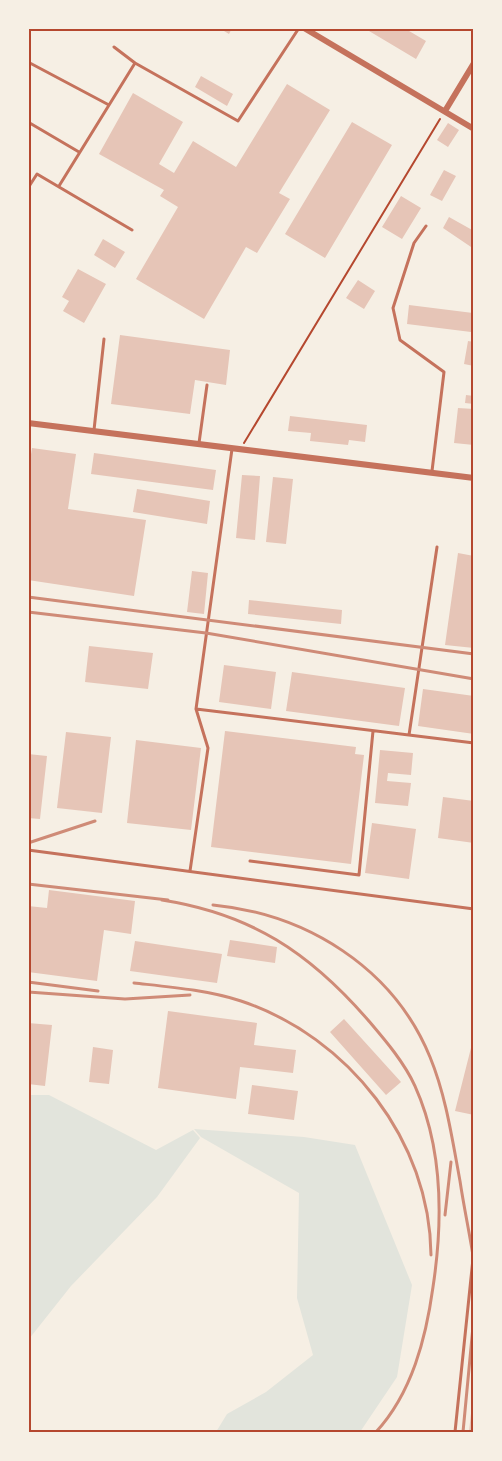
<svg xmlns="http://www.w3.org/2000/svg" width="502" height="1461" font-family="'Golos Text',sans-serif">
	<rect width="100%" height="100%" fill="#f6efe4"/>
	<path fill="#e2e4dc" d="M29,1095h20l107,55 37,-20 7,8 -43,59 -86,89 -42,53z
		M194,1129l110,8 51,8 57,140 -15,92 -37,55h-144l11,-18 39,-22 47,-37 -16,-57 2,-105 -98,-56z"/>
	<path fill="#e6c5b7" d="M219,28h13l-3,6z
		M364,28h40l22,13 -10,18z
		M201,76l32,18 -6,12 -32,-19z
		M287,84l43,26 -51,83 11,6 -33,54 -11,-6 -42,72 -68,-40 42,-72 -18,-11 4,-6 -65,-36 34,-61 50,29 -24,42 15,9 19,-32 43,26z
		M352,122l40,23 -67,113 -40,-24z
		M448,123l11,7 -11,17 -11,-7z
		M444,170l12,6 -14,25 -12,-6z
		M401,196l20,12 -19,31 -20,-12z
		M449,217l25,14v18l-31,-21z
		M103,239l22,13 -10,16 -21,-13z
		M78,269l28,15 -22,39 -21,-12 6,-10 -7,-4z
		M358,280l17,11 -11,18 -18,-11z
		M409,305l64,8 -2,19 -64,-8z
		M120,335l110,15 -4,35 -31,-5 -5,34 -79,-10z
		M468,341l6,1v24l-10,-2z
		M466,395l8,1v8l-9,-1z
		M458,408l16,1v36l-20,-2z
		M290,416l77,9 -2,17 -16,-2 -1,5 -38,-4 1,-8 -23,-2z
		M32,448l44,6 -8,55 78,11 -12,76 -106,-16v-107z
		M94,453l122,17 -3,20 -122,-16z
		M242,475l18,1 -5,64 -19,-2z
		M273,477l20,2 -7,65 -20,-2z
		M137,489l73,12 -3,23 -74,-12z
		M458,553l16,3v92l-29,-3z
		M192,571l16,2 -4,41 -17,-2z
		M249,600l93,10 -1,14 -93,-10z
		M89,646l64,7 -5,36 -63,-7z
		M224,665l52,7 -5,37 -52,-7z
		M292,672l113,16 -6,38 -113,-15z
		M423,689l51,7v38l-56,-8z
		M225,731l131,16 -1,7 9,1 -13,109 -140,-17z
		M66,732l45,5 -9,76 -45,-5z
		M136,740l65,8 -10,82 -64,-7z
		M380,750l33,3 -2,22 -23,-2 -1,8 24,2 -3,23 -33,-3z
		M28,754l19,2 -7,63 -12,-1z
		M443,797l31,4v42l-36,-5z
		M372,823l44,6 -7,50 -44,-6z
		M49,890l86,11 -4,33 -27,-4 -7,51 -69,-9v-66l19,2z
		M230,940l47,7 -2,16 -48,-7z
		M135,941l87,13 -5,29 -87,-12z
		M168,1011l89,12 -3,22 42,5 -3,23 -53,-6 -4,32 -78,-11z
		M344,1019l57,63 -15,13 -56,-63z
		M28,1023l24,2 -7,61 -17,-2z
		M473,1040h1v75l-19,-4z
		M93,1047l20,3 -4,34 -20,-2z
		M252,1085l46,6 -4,29 -46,-6z
		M472,1404l2,28h-5z"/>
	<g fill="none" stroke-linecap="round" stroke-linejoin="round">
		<path stroke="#b5482f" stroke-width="2" d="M244,443l196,-324"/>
		<path stroke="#c5725c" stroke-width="3" d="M28,62l81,43
			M135,63l103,58 61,-93
			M28,122l51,30
			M59,186l76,-123 -21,-16
			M28,188l9,-14 95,56
			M426,226l-12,17 -21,65 7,32 44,32 -12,99
			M94,430l10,-91
			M199,443l8,-58
			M196,709l278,34
			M409,735l28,-188
			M28,850l446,59
			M250,861l109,14 14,-144
			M190,871l18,-123 -12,-39 36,-260
			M474,1161v6
			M455,1432l19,-183"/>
		<path stroke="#c5725c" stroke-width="6" d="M304,28l170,101
			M445,111l29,-48
			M28,423l446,55"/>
		<path stroke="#cf8b77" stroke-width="3" d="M28,597l446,57
			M28,612l178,21 268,46
			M28,843l67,-22
			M28,884l140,16
			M162,900c89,14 147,52 206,120 17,20 36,42 47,66 28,62 28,135 18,201 -7,51 -21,106 -57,145
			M213,905c93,9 180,62 217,152 16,39 22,81 30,124 4,27 10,54 14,81
			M28,982l70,9
			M134,983c36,4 73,7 107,18 108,36 189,140 190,254
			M28,992l97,7 65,-4
			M445,1215l6,-53
			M463,1432l11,-116"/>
	</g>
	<rect width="502" height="1461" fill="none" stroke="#f6efe4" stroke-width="60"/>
	<rect x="30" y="30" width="442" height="1401" fill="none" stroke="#b5482f" stroke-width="2"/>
</svg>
